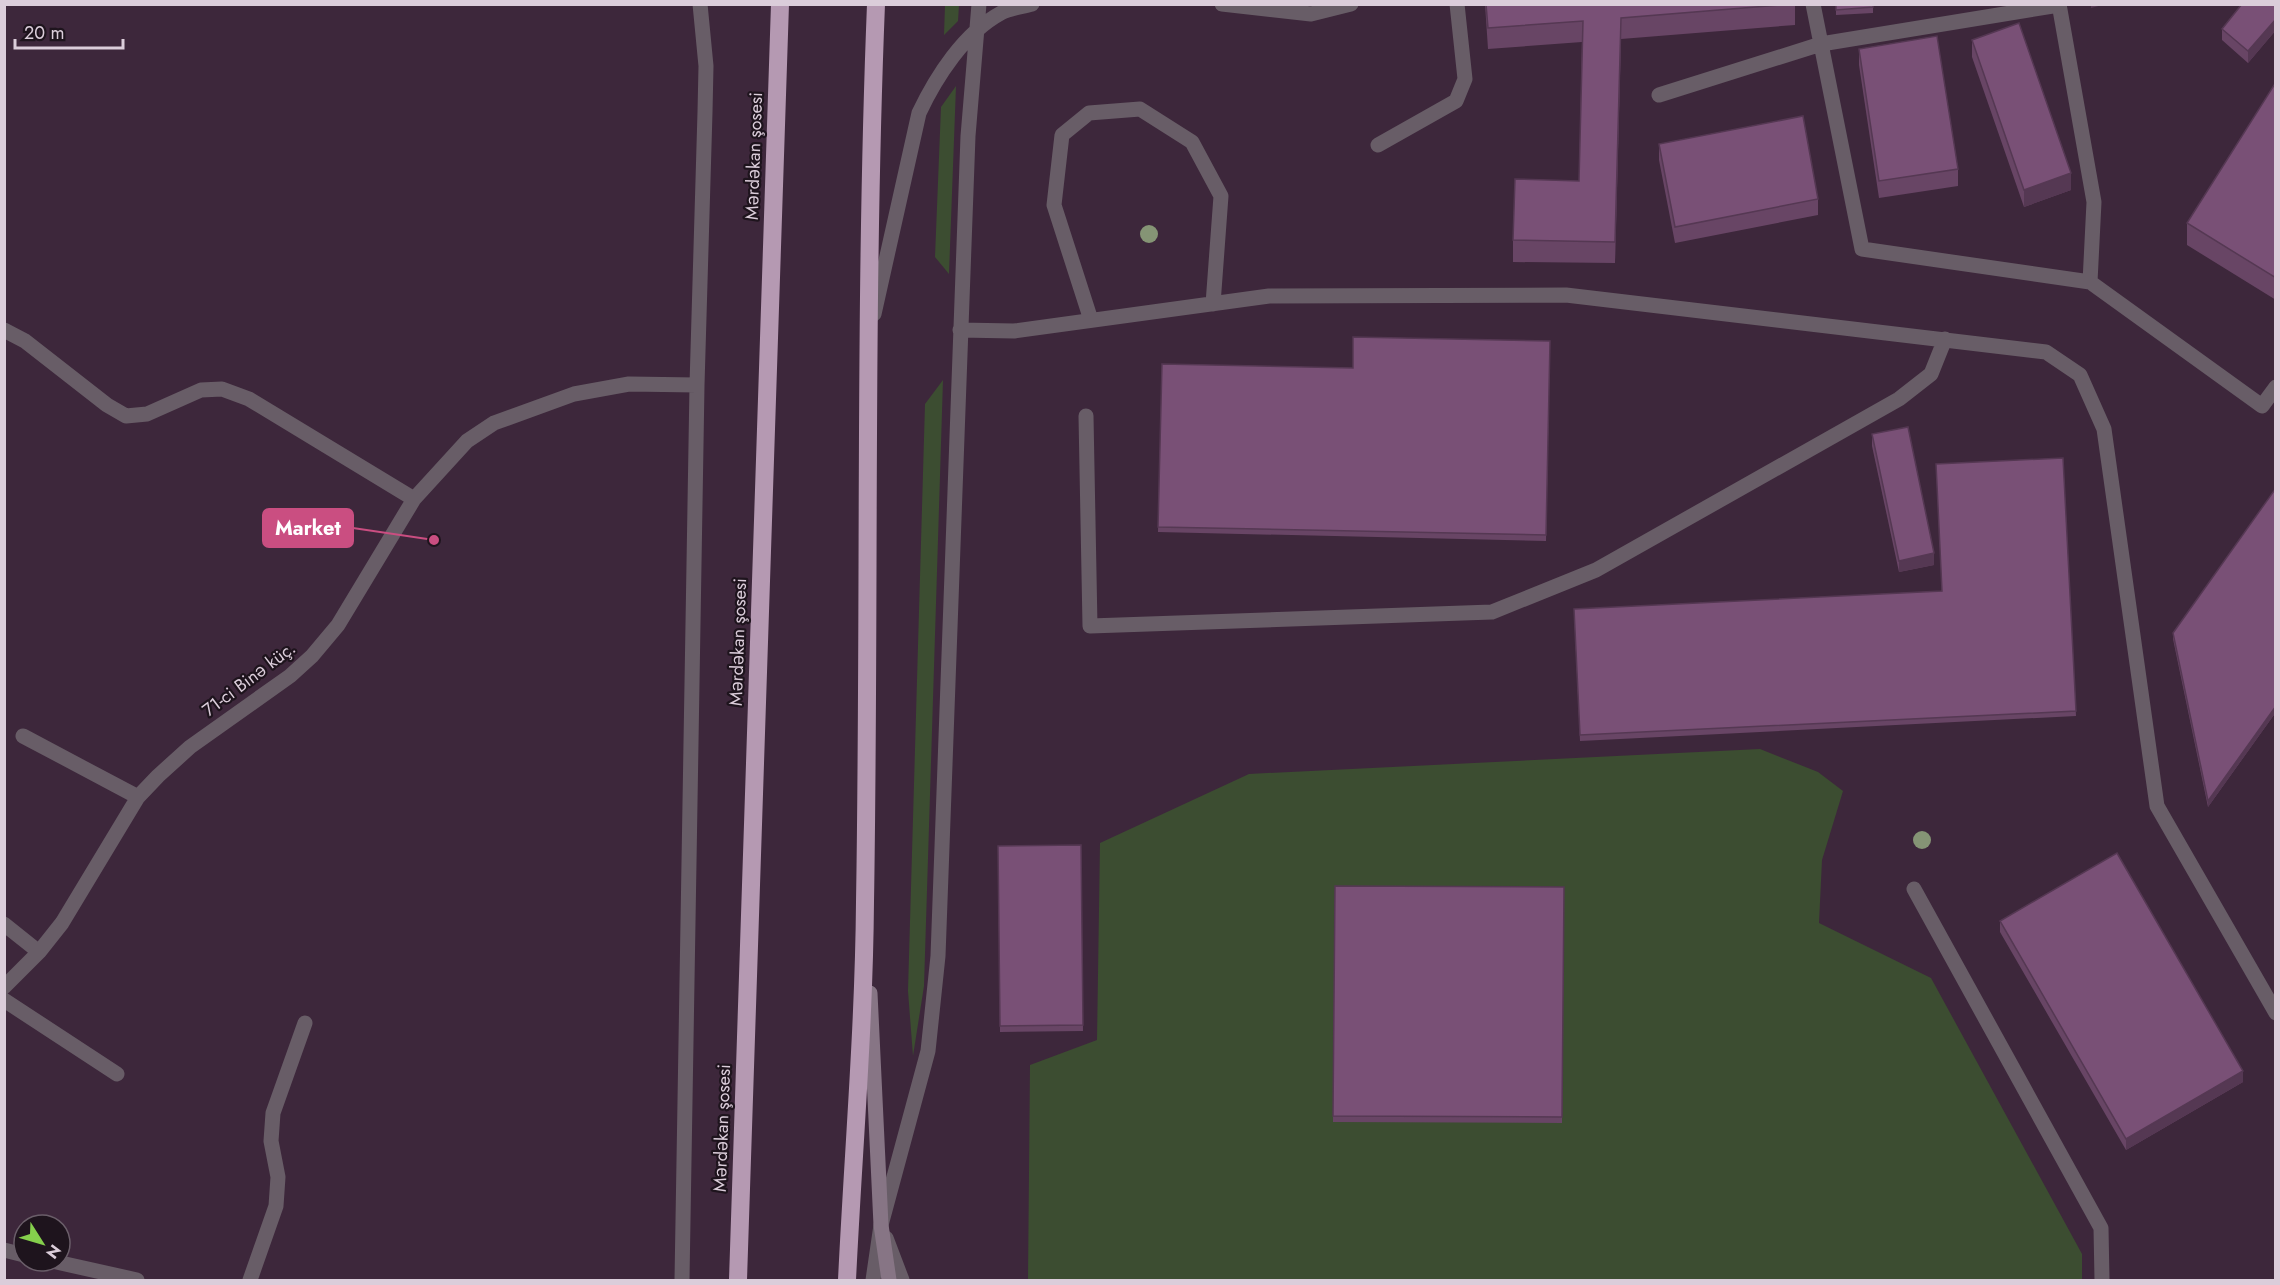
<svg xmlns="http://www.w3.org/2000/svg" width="2280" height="1285" font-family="Jost,sans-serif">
	<rect width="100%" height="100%" fill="#3d273b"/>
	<path fill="#3c4d31" d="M945,5h14l-1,16 -14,14z
		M956,86l-7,188 -14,-17 6,-150z
		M943,380l-19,606 -11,70 -5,-65 17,-587z
		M1760,749l58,23 25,19 -21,69 -3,63 112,55 151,276v26h-1054l2,-215 67,-25 3,-197 149,-69z"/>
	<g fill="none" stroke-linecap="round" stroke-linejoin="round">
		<path stroke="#685d67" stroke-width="15" d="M1222,4l89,10 40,-10
			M1813,4l49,245 228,33 4,-80 -35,-198
			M1659,95l162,-51 238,-39
			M1378,145l78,-44 9,-22 -8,-75
			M2090,282l172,124 14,-19
			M874,314l45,-201c17,-36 45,-80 82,-100 8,-5 21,-6 31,-9
			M1091,320l-37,-115 8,-70 27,-22 51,-4 52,33 29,54 -8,108
			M960,330l54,1 255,-35 297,-1 480,57 34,23 24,54 53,377 119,207
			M1086,416l4,210 402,-14 104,-42 303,-171 32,-25 14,-35
			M1914,889l187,339 1,52
			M886,1238l16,42
			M873,1280l8,-55 47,-174 10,-95 30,-820 11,-132"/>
		<path stroke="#685d67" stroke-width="15" d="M4,330l21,11 82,64 19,11 21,-2 54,-24 21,-1 27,10 165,100
			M23,736l115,61
			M4,924l35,28
			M4,987l35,-35 23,-29 76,-126 20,-21 32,-29 100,-71 22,-20 26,-31 76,-126 53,-58 27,-18 80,-29 55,-10 68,1
			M4,1000l113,74
			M4,1250l20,5
			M52,1261l85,19
			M250,1280l26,-74 2,-29 -7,-36 2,-28 32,-90
			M682,1280l15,-895 8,-273 1,-46 -6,-62"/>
		<path stroke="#877585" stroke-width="15" d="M870,993l11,232 8,55"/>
		<path stroke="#b599b2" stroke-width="18" d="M738,1280l42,-1276
			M847,1280c6,-125 17,-252 18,-378 5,-299 -1,-598 11,-898"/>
	</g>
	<g fill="#859475">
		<circle cx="1149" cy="234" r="9"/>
		<circle cx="1922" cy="840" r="9"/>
	</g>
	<path fill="#684565" d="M1485,4h310v21l-174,14 -6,224 -102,-1v-22l66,-59 3,-139 -94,7z
		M1836,4h37v9l-37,2z
		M2276,4v26l-28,33 -26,-23v-11z
		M1972,40l99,150 -47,17 -52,-150z
		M1859,49l99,120v17l-79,12 -20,-133z
		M2276,82v218l-89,-55v-22z
		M1659,144l159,55v16l-143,28 -16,-83z
		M1550,341l-4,200 -388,-9 4,-168 191,4z
		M1872,434l62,131 -35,7 -27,-126z
		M2063,458l13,258 -496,25 -6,-132 367,-18z
		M2276,488v224l-68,95 -35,-168v-6z
		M1081,845l2,186 -83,1 -2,-186z
		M1335,886l229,1 -2,236 -229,-1z
		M2000,921l243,161 -117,68 -126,-218z"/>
	<path fill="#553853" d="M2091,4h15l-15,4z
		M1621,18v21l-6,224v-21z
		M2276,19v11l-28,33v-12z
		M2071,173v17l-47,17v-17z
		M1934,553v12l-35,7v-11z
		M2276,706v6l-68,95v-6z
		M2243,1071v11l-117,68v-11z"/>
	<path fill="#795076" stroke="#553853" stroke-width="1.5" d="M1486,4h305l-170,14 -6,224 -102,-2 2,-61 64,2 4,-160 -95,7z
		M1836,4h37v3l-37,3z
		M2242,4h34v15l-28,32 -26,-22z
		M2019,23l52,150 -47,17 -52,-150z
		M1937,36l21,133 -79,12 -20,-132z
		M2276,82v196l-89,-55z
		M1803,116l15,83 -143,28 -16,-83z
		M1353,337l197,4 -4,194 -388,-8 4,-163 191,4z
		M1908,427l26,126 -35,8 -27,-127z
		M2063,458l13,253 -496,24 -6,-126 368,-18 -6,-127z
		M2276,488v218l-68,95 -35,-168z
		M1081,845l2,180 -83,1 -2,-180z
		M2117,853l126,218 -117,68 -126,-218z
		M1335,886l229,1 -2,230 -229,-1z"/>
	<g text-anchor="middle" stroke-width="4.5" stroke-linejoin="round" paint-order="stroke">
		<g font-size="18" fill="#dbcdda" stroke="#1e141d">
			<text transform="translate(754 156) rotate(-88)" y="6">Mərdəkan şosesi</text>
			<text transform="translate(738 642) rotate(-88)" y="6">Mərdəkan şosesi</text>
			<text transform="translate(249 679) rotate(-37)" y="6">71-ci Binə küç.</text>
			<text transform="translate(722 1128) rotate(-88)" y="6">Mərdəkan şosesi</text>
		</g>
	</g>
	<path fill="none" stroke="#ca4e81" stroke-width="2" d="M434 540L353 528"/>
	<circle fill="#ca4e81" stroke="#1e141d" stroke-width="2" cx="434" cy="540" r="6"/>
	<rect fill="#ca4e81" stroke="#ca4e81" stroke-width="2" x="263" y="509" width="90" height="38" rx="6"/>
	<g font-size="20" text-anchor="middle" font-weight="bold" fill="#fff">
		<text x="308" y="535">Market</text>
	</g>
	<rect width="2280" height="1285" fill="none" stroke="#dbcdda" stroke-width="12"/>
	<g transform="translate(42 1243) rotate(127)"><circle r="28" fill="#1e141d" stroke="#6a5e69" stroke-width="1.5"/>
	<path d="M0-4.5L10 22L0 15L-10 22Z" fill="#85cf4c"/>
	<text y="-9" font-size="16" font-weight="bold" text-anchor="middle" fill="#dbcdda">N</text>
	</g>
	<path d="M15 39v9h108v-9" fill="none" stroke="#dbcdda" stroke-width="3"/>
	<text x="24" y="39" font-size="18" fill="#dbcdda" stroke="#1e141d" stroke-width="4.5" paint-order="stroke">20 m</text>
</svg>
